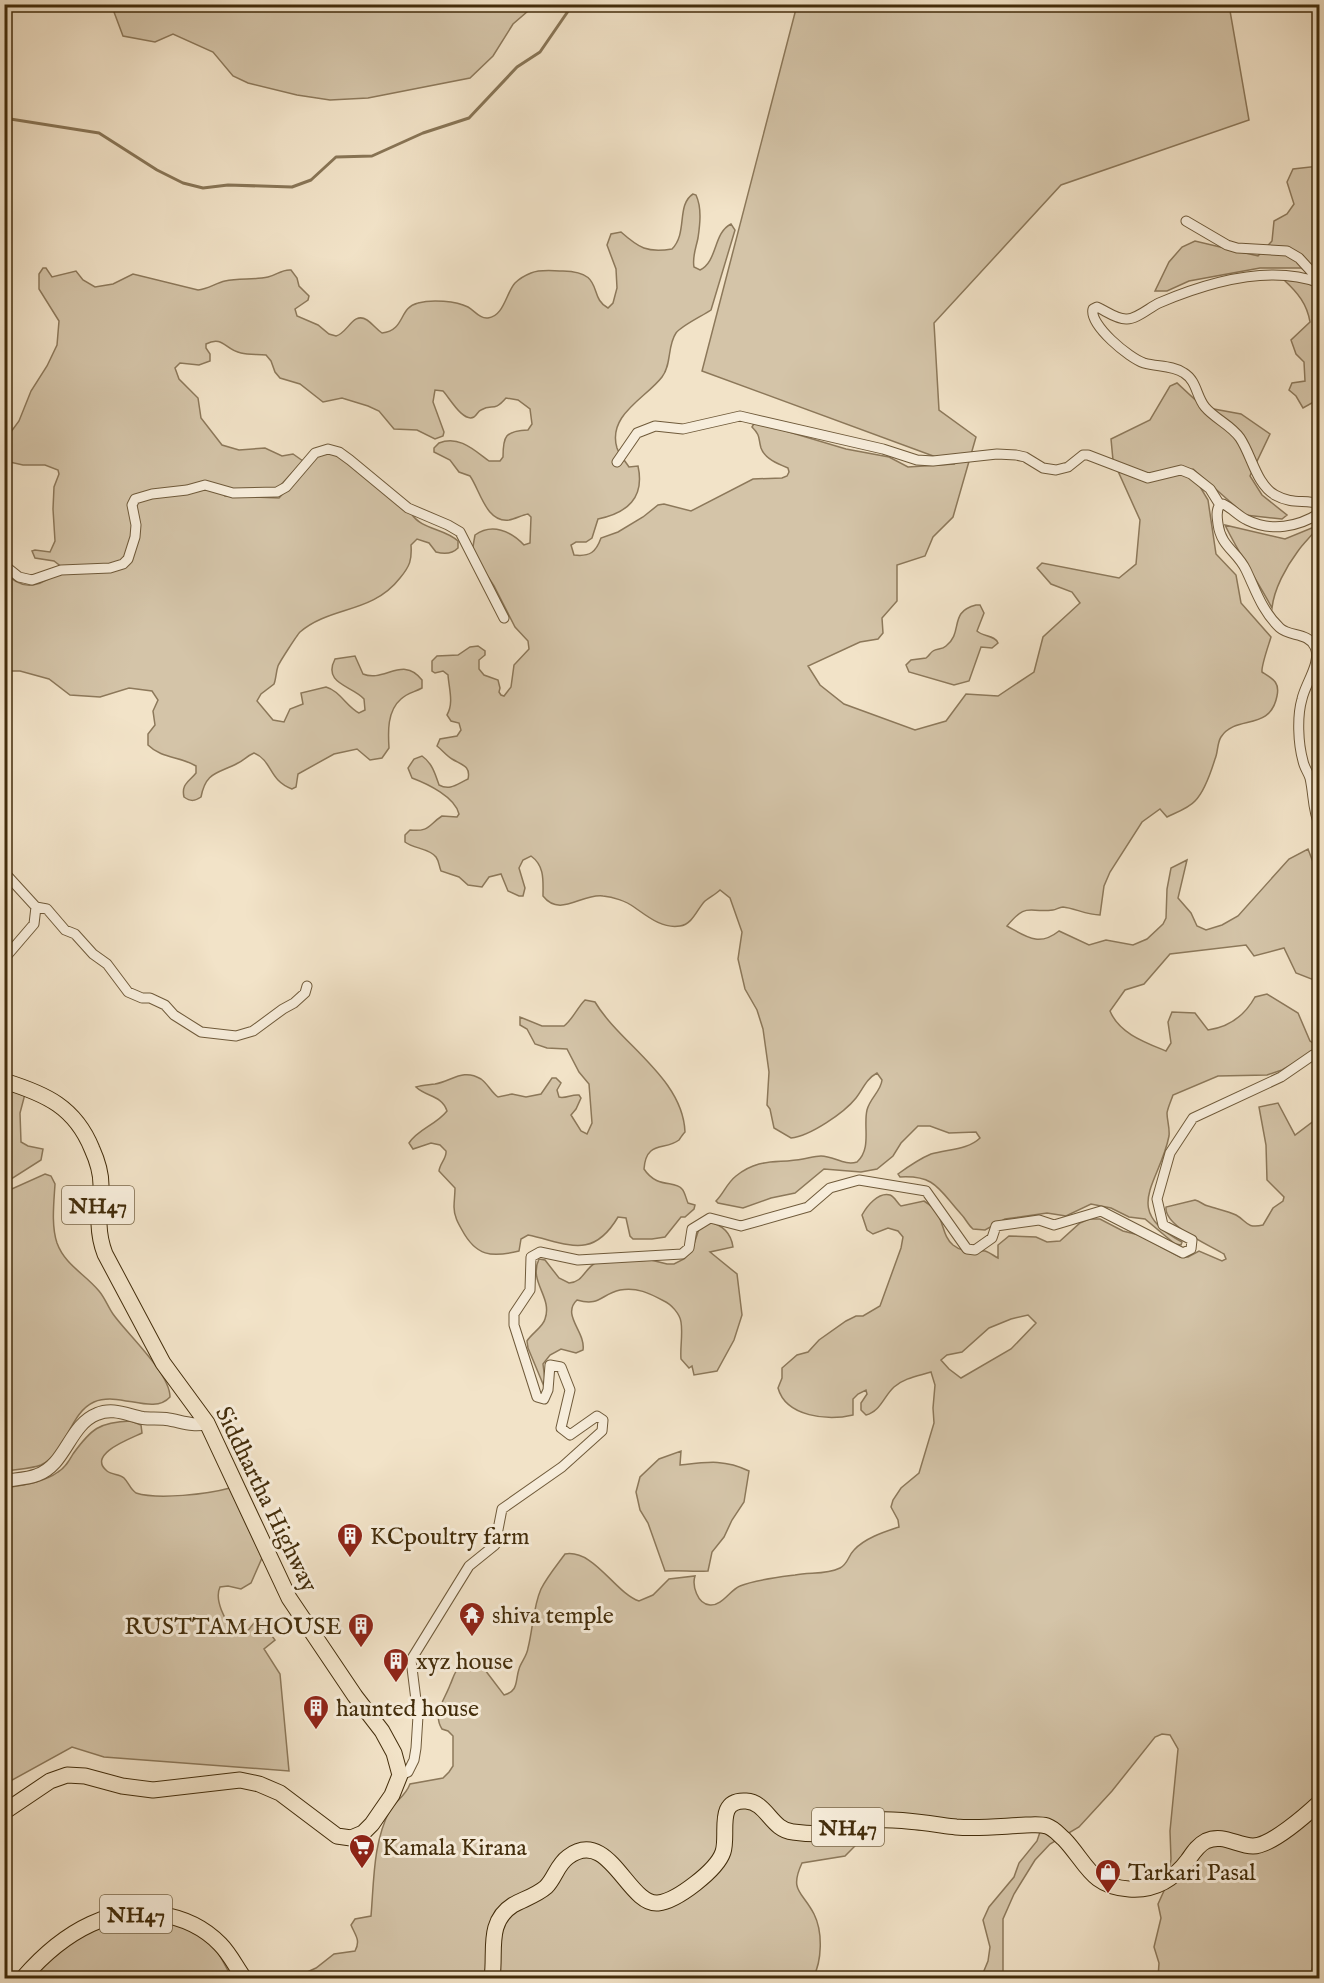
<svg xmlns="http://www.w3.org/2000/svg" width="1324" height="1983" font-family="'IM FELL English',serif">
	<rect width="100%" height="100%" fill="#f2e3c8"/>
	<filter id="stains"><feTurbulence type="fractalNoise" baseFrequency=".00333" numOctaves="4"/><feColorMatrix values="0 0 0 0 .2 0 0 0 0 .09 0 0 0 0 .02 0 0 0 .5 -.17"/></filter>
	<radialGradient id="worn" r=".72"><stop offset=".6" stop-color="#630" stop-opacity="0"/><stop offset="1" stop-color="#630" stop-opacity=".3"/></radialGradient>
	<path fill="#d4c4a8" stroke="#8c785a" stroke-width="1.5" fill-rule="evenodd" d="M117,4h418v1l-22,19 -20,32 -23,22 -102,20 -38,2 -33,-5 -49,-12 -15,-7 -20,-24 -40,-18 -18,8 -32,-6 -9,-24z
		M797,5h432l20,115 -188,65 -127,138 5,87 37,27 -23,80 -20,20 -8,19 -28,9v36l-15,17 1,15 -5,6 -18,3 -52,24 12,19 24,19 71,26 31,-9 20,-27 32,2 36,-24 9,-35 37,-34 -8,-11 -21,-8 -14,-16 5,-5 77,15 17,-14 4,-44 -27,-60 -2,-21 39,-19 20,-34 7,-3 26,24 38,7 29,20 -20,42 12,19 25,20 -5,4 -37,-4 -52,-46 -10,3 16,13 9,15 8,54 20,21 5,28 30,34c-2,7 -10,29 -9,35 11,7 18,10 15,24 -7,36 -41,18 -56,41 -4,6 -3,16 -6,22 -4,13 -10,32 -20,42 -6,7 -20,12 -28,16l-7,-8 -18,13 -32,50 -6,14 -4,29c-13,0 -26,-7 -37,-8 -4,0 -7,3 -10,3 -26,3 -26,-8 -46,16 20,11 32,21 52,5l30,14 17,-5 27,5 14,-6 16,-15 3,-6 1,-29 4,-21 16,-8 -9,38 13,15 6,13 9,4 16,-5 16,-9 51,-57 19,-10 11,29v104l-23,-9 -12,-25 -30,8 -8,-11 -76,9 -26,30 -19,6 -15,21c9,22 34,31 56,40l5,-8 -3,-21 4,-10 23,1 13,17c21,-3 37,-15 47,-33l12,-3 31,19 12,28 9,6v2l-37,21 -15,5 -49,1 -45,19c-2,6 -5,12 -6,18 0,8 3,15 2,23 -9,47 -49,74 13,106l-1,3 -6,-1 -30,-25 -16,-2 -18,-9 -20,-4 -25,12 -19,-3 -42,6 -20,11 -12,-1c-5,-4 -7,-10 -12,-15 -22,-24 -25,-39 -61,-37l-2,-3c11,-8 21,-15 33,-20 16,-5 37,-4 49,-16l-4,-6 -27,1 -19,-7h-12l-17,17 -8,13 -16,13 -16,3 -37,-3 -29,24 -24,5 -28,10 -25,-5 -2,-2c8,-8 11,-18 20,-25 24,-19 41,-12 67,-17 6,-1 12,-3 18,-3 13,0 23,10 36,6 15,-14 6,-35 10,-52 3,-12 14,-19 15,-30l-5,-7c-11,6 -14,16 -21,25 -12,15 -46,38 -65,40l-17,-10 -4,-19 -3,-4 2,-33 -6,-43 -6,-19 -12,-21 -7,-30 4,-27 -12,-34 -10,-8c-4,4 -10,7 -15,11 -8,8 -12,23 -25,25 -18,3 -33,-10 -46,-19 -8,-6 -21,-10 -31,-11 -21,-3 -43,22 -60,0 0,-15 2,-30 -12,-40l-8,4 -4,8 6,20 -2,8h-4l-11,-5 -7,-17 -12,3 -7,10 -14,-2 -9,-8 -18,-6c-2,-5 -2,-10 -5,-14 -7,-9 -22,-8 -31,-15v-7l5,-5c20,2 18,-5 32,-14l15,1 2,-3c-4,-17 -31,-30 -47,-36l-4,-10 6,-9 8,-3c10,7 13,17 17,29 11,6 18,-1 29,-6 3,-13 -6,-14 -16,-20 -5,-3 -10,-9 -15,-13l3,-7 17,-3 4,-6 -2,-7 -8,-2 -4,-6c7,-12 2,-26 1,-40l-5,-4 -8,2 -3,-2v-10l5,-5 21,-1 12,-8 8,-1 7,5v4l-6,5v9l5,6 14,5 2,8 -1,4 2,3 3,1 7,-9 3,-22 15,-16 -1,-8 -13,-14 -21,-41 -22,-34 3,-17c17,-12 36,-4 49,10l6,-2 1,-26 -3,-3c-6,1 -13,5 -19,6 -23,3 -29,-30 -39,-44l-11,-4 -9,-12 -16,-8v-4l5,-5c20,-8 35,7 50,18h11l3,-4c0,-21 2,-26 25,-27l4,-6 -2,-15 -12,-9 -12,-2c-13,15 -13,5 -25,12 -3,1 -4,5 -7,7 -11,6 -25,-20 -31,-26l-8,-1 -2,12 11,30 -1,4 -8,3 -18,-9 -23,-1 -15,-18 -11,-5 -26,-8 -19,4 -23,-18 -20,-6 -5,-6 -4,-11 -5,-6c-8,-1 -17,0 -25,-2 -16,-3 -18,-18 -35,-9v4l4,6v7l-11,4 -19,-2 -5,5 4,11 19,19 3,20 21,27 17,5 26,-2 17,8 11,-2 10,7 -25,27 -53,1v7l54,2 39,-43 10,-2 16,5 67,55c10,17 33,15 47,28v7c-6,6 -15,6 -22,4l-7,-9 -12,-4 -6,6c1,15 -1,21 -11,33 -28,36 -70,28 -100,54 -3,3 -21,31 -22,34 -2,6 -2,13 -4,18l-13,10 -4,7 16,19 11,2 6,-13 13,-5 -2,-11 25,-6c14,4 20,19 33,26l6,-3 -1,-11c-11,-13 -42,-15 -29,-40l20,-3 8,18c21,9 40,-19 59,6v8c-7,4 -15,5 -21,11 -14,12 -13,33 -12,49l-7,10 -12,2 -13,-11 -23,5 -36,20 -2,13 -4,2c-24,-9 -19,-28 -38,-36 -7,3 -10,7 -16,10 -20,11 -32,8 -37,34 -6,4 -10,5 -17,0 -3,-13 5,-15 12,-24v-7c-16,-10 -34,-7 -48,-21v-11l7,-9 -2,-14 5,-11 -6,-9 -23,-3 -29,9 -30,-2 -21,-16 -29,-8h-15l-1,-100c20,24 40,14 59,-3l-9,-7 -19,-3 -3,-7 3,-1 15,2 5,-11 -2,-32 1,-22 5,-13 -1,-4 -13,-5h-22l-18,-4v-21l14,-19 12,-30 16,-25 10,-21 2,-24 -20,-32v-15l4,-6h3l6,9 24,-6 7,9 12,7 18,-3 20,-10 65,16c10,-1 18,-7 27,-9 14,-3 29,-1 43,-4 9,-2 14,-8 23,-7l6,8 2,8 10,10 -1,4 -13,9 2,7 21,9 11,9 7,2c12,-3 17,-25 31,-16 6,4 9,9 15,13 24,-3 16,-25 36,-30 14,-4 38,-2 50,4 7,4 12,12 20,11 16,-2 18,-25 27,-35 4,-4 11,-8 16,-10 10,-4 21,-2 32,-2 43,1 24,26 45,37l5,-5 4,-15 -1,-19 -9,-24 4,-11 10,-2c18,16 26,21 51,17 16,-16 4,-44 21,-55l3,1c6,13 4,29 2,43 -2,10 -6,19 -4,29l6,3c18,-9 13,-37 31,-46l4,6 -24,80c-9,6 -30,16 -35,23 -9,13 -4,31 -14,44 -16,21 -55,38 -45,71 2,6 8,13 12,19l9,-1c7,32 -11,47 -40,53l-6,19 -6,4h-10l-5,3 3,10c16,2 22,-3 27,-17l17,-6 25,-15 15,-12 6,-1 27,7 62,-32 29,-1 5,-2 2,-4 -1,-4c-10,-4 -23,-9 -27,-20 -3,-10 0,-12 -9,-21l3,-5 91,27 43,8 19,10 47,-3 -253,-93z
		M1319,166v110l-5,1 -13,-9h-41l-71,13 -22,10h-12l14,-29 13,-15 13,-6 63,15 14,-15 2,-20 13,-7 7,-10 -7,-22 6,-13z
		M1284,280l21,2 14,7v110l-16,9 -7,-12 -7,-6 3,-7 13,-2 -1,-19 -8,-8 -5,-14 19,-18c-3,-18 -12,-29 -26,-42z
		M1225,525l60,14 34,-14c-5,9 -15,17 -21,26 -12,16 -24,38 -26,57 -15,-28 -33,-54 -47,-83z
		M976,605h4l4,8 -7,18c6,6 18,4 21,12l-6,5 -11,-1 -12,34 -15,4 -45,-13 -3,-7 5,-5 15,-2c3,-2 4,-5 7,-7 4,-3 9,-1 13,-5 18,-14 2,-34 30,-41z
		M585,1000l10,2c25,42 88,76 90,130 -2,2 -4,5 -6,8 -14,11 -33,0 -35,29 13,20 31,11 38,20 3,3 4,10 6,14l7,2 -1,4 -9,8h-4l-16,20 -13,2h-19l-3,-3 -4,-18 -8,-1c-26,44 -51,26 -90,18l-7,4 -2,12c-28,7 -43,5 -57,-21 -4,-7 -8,-14 -8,-23 0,-6 1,-12 1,-19l-16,-17c1,-8 8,-13 7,-20l-6,-6 -9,-2 -18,6 -4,-6c9,-14 27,-18 38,-32 -5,-16 -21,-14 -31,-24 6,-2 12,-2 19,-3 17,-3 28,-16 46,-5 7,5 10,13 17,18l14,-3 14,3 15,-3 11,-16h4l5,5 -4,7 2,7c6,2 13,-3 20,-2l2,3 -5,11 -5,6 10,16 6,3 5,-11 -3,-39 -10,-12 -12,-23 -20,-1 -12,-4 -8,-15 -7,-4v-8l22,9h22c9,-7 13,-18 21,-26z
		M5,1086l20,8 -5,19 1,29 7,4 15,3 -2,11 -36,23z
		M1278,1103l17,32 24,-18 1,840 -6,5 -4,16h-152l1,-15 -5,-16 7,-29 -3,-14 10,-22 3,-23 -1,-28 8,-82 -8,-14 -8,-1 -7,3 -43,54 -33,36 -29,17 -15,16 -21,34 -11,25v59h-22l7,-17 2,-14 -7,-27 6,-13 25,-30 5,-14 18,-22 3,-9 -105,-4 -16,2 -28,-5 -33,5 -3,16 -10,10 -43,7c-13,28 0,28 12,51 9,18 8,47 -1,64h-519l22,-10 18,-14 21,-3c6,-11 0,-16 -4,-26l4,-6 16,-3c3,-35 2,-74 19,-106 6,-10 15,-13 20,-26l33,-6 6,-6 4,-6v-30l-5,-5 -6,-2c-10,-15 3,-30 8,-44 3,-6 4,-13 9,-17 6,-6 16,-4 23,-2l22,29c15,-4 11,-14 15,-26 2,-7 8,-13 9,-21 5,-19 5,-41 13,-59 6,-12 16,-24 24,-35 29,-5 50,39 74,47l14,-6 16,-16 26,-3c-3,9 2,28 15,29 12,1 20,-15 30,-19 14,-6 40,-9 55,-11 15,-3 31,0 45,-7 8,-4 8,-12 14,-18 11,-12 30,-18 45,-23l-1,-7 -7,-13 2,-7 8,-12 18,-15 15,-50 -1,-15 2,-23 -4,-13c-13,4 -27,6 -37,15 -10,9 -14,25 -28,28l-5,-5v-7l6,-9 -1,-4 -8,4 -5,5v16c-25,6 -67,2 -75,-27l4,-10v-10l15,-13 11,-3 11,-12 27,-19 10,-5h7l17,-10 21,-58 2,-11 -5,-6 -10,-3 -15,6 -6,-4 -5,-15c5,-9 16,-23 28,-20 5,2 7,8 11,11l23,-5c23,14 15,32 29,44 11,9 20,4 32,6 4,1 9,5 13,7v-13l11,-9 27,1 11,5 13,-1 20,-18 9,-4h11l23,12 16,4 41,22h8l11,-6 23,10 4,-2 -2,-5c-15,-9 -60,-28 -58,-47l29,-7c5,1 8,5 13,6 9,3 20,5 28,9 11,6 10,14 27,10l10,-17 10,-7 1,-4 -17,-17 -1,-35 -7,-38zM1028,1315l8,8 -25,26 -50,29 -12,-9 -8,-9 6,-5 15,-3 27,-24 22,-9z
		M45,1174l6,2 4,8c-1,18 -4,41 2,59 8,22 28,31 42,48 6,7 9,16 14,23 14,20 57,59 57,83 -17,19 -50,-6 -76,5 -25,11 -27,51 -53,63 -10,4 -25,4 -36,6l-1,-124 3,-8 -2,-11v-136z
		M709,1222c14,3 22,11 24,25l-23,5 27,22 5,41 -8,25 -17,31 -23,4 -2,-9 -3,2 -8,-9c-1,-12 2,-25 0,-37 -1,-8 -10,-18 -17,-21 -15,-8 -27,-14 -44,-11 -19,4 -20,17 -43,10 -16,15 9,32 6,50l-7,3 -15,-4 -11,6 -7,9 2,16 -2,4 -15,-36 -1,-7c5,-8 16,-14 18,-22 8,-22 -17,-37 -6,-60l6,1 14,18 10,5c14,-1 15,-13 26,-20l56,-3 16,4h7l10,-5 8,-9 7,-21z
		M131,1421l10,4 1,8c-10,5 -56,21 -35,38 5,4 13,3 17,7 5,5 6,11 12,15 22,7 72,1 94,-5l32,70 -11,25 -10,6 -13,-3 -8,1c-6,13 5,34 14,43l12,3 8,-10 8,-1 13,18 -11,9 16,25 9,97 -185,-14 -32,-10 -67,37v-296c17,-3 38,-5 53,-16 7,-4 11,-11 15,-18 18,-25 26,-32 58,-33z
		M681,1451l-1,14c27,-3 44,-6 69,6l-5,31 -12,18 -8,17 -12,15 -4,19c-15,1 -28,-1 -43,0l-17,-48 -8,-13 -4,-18 4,-15 19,-18z
		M124,1912l63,13 27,20 18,33h-209l33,-33z"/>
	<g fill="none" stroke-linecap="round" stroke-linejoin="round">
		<path stroke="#887556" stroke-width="3" d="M4,118l95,15 58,37 26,13 20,5 25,-3 64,2 19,-7 25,-23 36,-1 51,-23 46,-15 48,-51 23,-15 33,-48"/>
		<defs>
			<path id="minor" d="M1186,221l41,24 10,3 50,3 12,7 21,23
				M1320,283c-50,-19 -114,0 -161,20 -9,4 -23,17 -33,16 -10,0 -20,-8 -29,-12l-4,2c-4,16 36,49 51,54 13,4 28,2 40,10 13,8 12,23 21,34 10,12 26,18 35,31 12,18 16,46 35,57 18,10 29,4 45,9
				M617,462l20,-29 18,-7 28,3 57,-13 143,33 34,11 16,1 64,-7 19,1 9,2 18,11 13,2 12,-3 15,-12h5l60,23 33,-8 10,4 19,15 10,16
				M1320,513c-22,14 -49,19 -73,7 -9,-4 -15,-12 -24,-16l-4,2c-3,6 -2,11 -1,18 3,23 19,27 28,46 10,21 16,41 34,58 10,9 28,4 35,19 7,15 -10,37 -13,52 -5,17 -4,44 1,62 1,6 5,11 7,17 4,18 2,31 10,49
				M4,565l15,12 13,3 29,-10 49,-2 13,-4 5,-5 7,-22 1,-12 -4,-20 3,-6 17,-5 35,-4 18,-5 28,8 44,-1 9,-5 29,-34 13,-4 11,3 11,8 58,48 40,17 12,7 44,86
				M4,872l32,35 11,2 18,21 10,4 18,20 14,10 21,28 14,6h8l15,7 9,10 27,17 35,4 17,-5 30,-22 11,-6 11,-10 2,-7
				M4,959l30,-35 2,-17
				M400,1775l8,-3 6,-12 2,-12 2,-32 -7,-56 58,-94 26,-21 7,-36 60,-42 40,-36 1,-11 -6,-4 -27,19 -9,-7 9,-38 -9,-23 -11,-2 -2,25 -4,9 -7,-2 -23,-72v-11l16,-24 1,-33 9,-5 38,8 104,-6 7,-6 3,-19 18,-11 31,8 67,-19 22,-19 29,-8 67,11 41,58 8,1 17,-12 4,-12 43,-6 15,5 47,-14 82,42 8,-4 1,-9 -29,-15 -6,-26 13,-46 23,-35 88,-41 32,-22h7"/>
			<path id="tertiary" d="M4,1481c11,-2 23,-2 33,-6 29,-10 32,-50 60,-61 16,-7 30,1 46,4 7,1 15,0 23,1 15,2 26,8 41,4"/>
			<path id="trunk" d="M4,1081c42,13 71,26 88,68 5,11 9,24 9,36 -2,25 -5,46 4,69l58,109 44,60 82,175 66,98 27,35 12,22 6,22 -8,20 -20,29 -9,9 -12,5 -14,-2 -57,-43 -21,-9 -19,-4 -87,10 -31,-4 -37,-10 -18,-1 -17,6 -46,31
				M23,1978c19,-22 42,-42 68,-54 41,-20 97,-13 129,20 10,10 16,23 24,34
				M492,1978c4,-26 -6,-56 21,-73 11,-6 24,-10 33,-18 9,-9 11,-22 22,-30 41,-31 60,49 90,46 19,-2 59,-33 65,-51 6,-18 -8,-53 23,-51 21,1 25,29 47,31 15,2 34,3 48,-1 9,-3 15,-9 25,-10 25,-4 65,3 90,6 23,2 47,-1 70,-2 7,0 14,-1 21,1 8,3 11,8 17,13 22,23 27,48 65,50 25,2 44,-9 59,-29 5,-7 10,-15 18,-19 17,-8 31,5 47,5 18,0 53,-31 67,-44"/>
		</defs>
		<use href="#minor" stroke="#6f5a3a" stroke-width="11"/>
		<use href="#tertiary" stroke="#6f5a3a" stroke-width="14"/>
		<use href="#trunk" stroke="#432d0b" stroke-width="17"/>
		<use href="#minor" stroke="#f7eddb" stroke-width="9"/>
		<use href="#tertiary" stroke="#f7eddb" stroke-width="12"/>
		<use href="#trunk" stroke="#f2e3c8" stroke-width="15"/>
	</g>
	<defs>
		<symbol id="building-pin" viewBox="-11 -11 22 30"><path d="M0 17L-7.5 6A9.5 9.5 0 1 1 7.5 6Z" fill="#8f2418" stroke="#f7eddb"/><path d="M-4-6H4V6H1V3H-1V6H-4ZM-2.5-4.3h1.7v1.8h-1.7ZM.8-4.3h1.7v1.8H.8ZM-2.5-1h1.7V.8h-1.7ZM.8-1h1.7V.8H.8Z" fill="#fff"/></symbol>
		<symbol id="temple-pin" viewBox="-11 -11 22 30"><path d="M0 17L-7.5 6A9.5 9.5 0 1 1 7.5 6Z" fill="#8f2418" stroke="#f7eddb"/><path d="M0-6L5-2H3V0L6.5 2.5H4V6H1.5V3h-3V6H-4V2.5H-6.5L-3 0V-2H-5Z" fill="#fff"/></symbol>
		<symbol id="supermarket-pin" viewBox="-11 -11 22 30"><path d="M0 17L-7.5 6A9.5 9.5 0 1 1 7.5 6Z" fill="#8f2418" stroke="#f7eddb"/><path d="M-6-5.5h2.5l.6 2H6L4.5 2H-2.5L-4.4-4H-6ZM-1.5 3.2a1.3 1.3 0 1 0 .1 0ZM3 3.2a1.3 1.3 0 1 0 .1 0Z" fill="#fff"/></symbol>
		<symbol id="shop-pin" viewBox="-11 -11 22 30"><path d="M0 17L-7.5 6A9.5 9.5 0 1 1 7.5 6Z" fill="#8f2418" stroke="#f7eddb"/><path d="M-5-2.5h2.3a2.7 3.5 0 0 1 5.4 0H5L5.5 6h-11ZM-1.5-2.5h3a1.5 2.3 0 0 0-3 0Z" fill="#fff"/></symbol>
	</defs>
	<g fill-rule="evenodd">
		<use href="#building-pin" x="335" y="1521" width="30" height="40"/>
		<use href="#temple-pin" x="457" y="1600" width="30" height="40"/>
		<use href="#building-pin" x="346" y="1611" width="30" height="40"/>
		<use href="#building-pin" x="381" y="1646" width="30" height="40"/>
		<use href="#building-pin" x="301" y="1693" width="30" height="40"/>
		<use href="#supermarket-pin" x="347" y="1832" width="30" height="40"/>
		<use href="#shop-pin" x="1093" y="1857" width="30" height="40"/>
	</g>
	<g text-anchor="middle" stroke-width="6" stroke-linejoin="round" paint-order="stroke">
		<g fill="#f7eddb" stroke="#796749" stroke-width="1.5">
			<rect x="62" y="1186" width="72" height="38" rx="4.5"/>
			<rect x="812" y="1808" width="72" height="38" rx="4.5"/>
			<rect x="100" y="1895" width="72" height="38" rx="4.5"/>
		</g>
		<g font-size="22" font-weight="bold" fill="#432d0b">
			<text x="98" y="1213">NH47</text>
			<text x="848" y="1835">NH47</text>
			<text x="136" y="1922">NH47</text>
		</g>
		<g font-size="24" fill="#432d0b" stroke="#f7eddb">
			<text transform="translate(267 1499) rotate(64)" y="8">Siddhartha Highway</text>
		</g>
		<g font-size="24" fill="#432d0b" stroke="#f7eddb" text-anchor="start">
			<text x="370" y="1544">KCpoultry farm</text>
			<text x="492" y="1623">shiva temple</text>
			<text x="342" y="1634" text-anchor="end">RUSTTAM HOUSE</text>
			<text x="416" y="1669">xyz house</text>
			<text x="336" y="1716">haunted house</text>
			<text x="382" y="1855">Kamala Kirana</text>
			<text x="1128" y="1880">Tarkari Pasal</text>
		</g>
	</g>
	<rect width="1324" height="1983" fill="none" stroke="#f2e3c8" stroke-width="24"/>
	<rect x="6" y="6" width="1312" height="1971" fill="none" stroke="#432d0b" stroke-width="3"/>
	<rect x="12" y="12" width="1300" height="1959" fill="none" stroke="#432d0b" stroke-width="1.5"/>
	<rect width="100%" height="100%" filter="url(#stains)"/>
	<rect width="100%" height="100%" fill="url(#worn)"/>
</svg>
